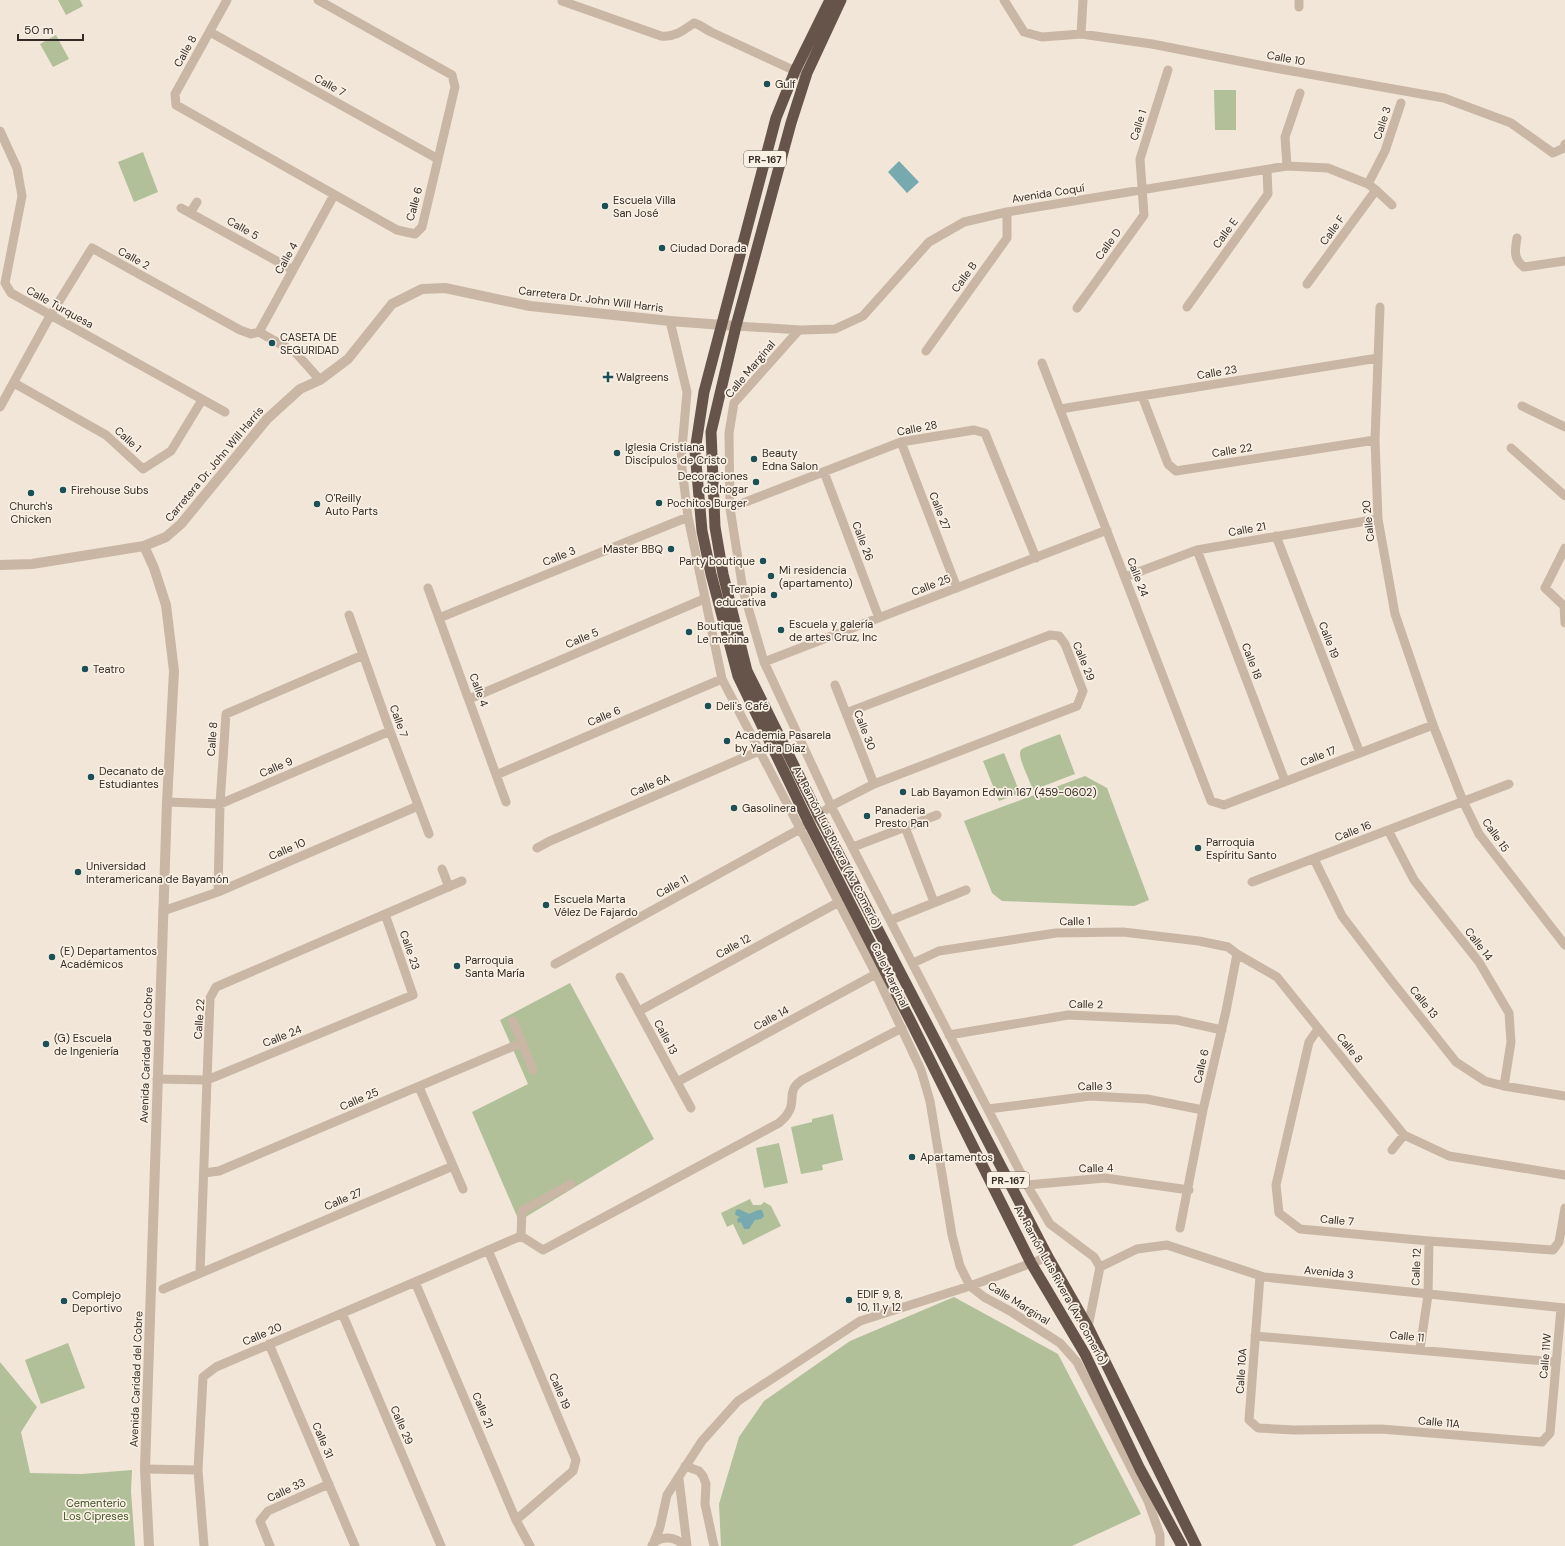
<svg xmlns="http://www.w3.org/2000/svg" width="1565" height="1546" font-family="'DM Sans',sans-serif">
	<rect width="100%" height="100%" fill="#f1e6d8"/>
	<path fill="#b1c098" d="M58,0h22l3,6 -17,9z
		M56,35l13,24 -16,8 -13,-23z
		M1214,90h22v40h-21z
		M143,152l15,40 -24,10 -16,-40z
		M1060,734l15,40 -42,16c-3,-9 -13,-28 -13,-37 0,-3 3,-5 6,-6z
		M1004,753l16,40 -21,8 -16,-40z
		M1085,776l22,12 42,112 -15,6 -132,-5 -10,-8 -28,-72z
		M570,983l84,156 -135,82 -47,-109 56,-28 -28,-64z
		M833,1114l10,46 -21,5 1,5 -22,4 -10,-47 21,-5v-3z
		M779,1143l9,40 -24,5 -8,-40z
		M750,1199l3,6h8l3,-3 7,4 10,20 -38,19 -10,-21 -6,3 -6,-14z
		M954,1297l104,57 83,160 -69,32h-351l-2,-42 20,-67 25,-36 86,-60z
		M68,1343l17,45 -44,16 -16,-44z
		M0,1362l37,45 -16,25 9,41 52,1 50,-4 -1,21 4,55h-135z"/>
	<path fill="#77aaaf" d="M899,161l20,21 -12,11 -19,-21z
		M739,1209l10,5 9,-4h4l2,6 -3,3 -6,1 -6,9h-5l-3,-7 -3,1 -1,-4 3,-2 -3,-1 -2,-2 1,-4z"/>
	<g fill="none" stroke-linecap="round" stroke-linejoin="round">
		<path stroke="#c9b6a4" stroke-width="9" d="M227,0l-52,94 1,11 221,125 18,4 7,-7 33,-140 -3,-12 -134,-75
			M1004,0l20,32 18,5 39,-3 71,10 112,22 180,32 67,25 42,30 11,-5 1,-4
			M562,1l99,35c13,2 23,-6 33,-13l5,2 12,7 95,44
			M1299,7v-7
			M210,32l228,127
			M1081,34l2,-34
			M0,131l17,37 5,28 -17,87 6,10 214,119
			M1287,166l-2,-29 15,-44
			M1368,184l17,-33 16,-48
			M181,208l112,62
			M190,213l7,-11
			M1517,238c-2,12 -4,21 7,29l41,-6
			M1307,284l69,-94
			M1187,307l81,-113 -1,-24
			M1380,307l-5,133 3,79 17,95 38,111 30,76 16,33 86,111
			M1077,308l67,-93 -4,-56 28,-89
			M670,321l17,71 -6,68 7,57 34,162 154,295 45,96 9,31 22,134 8,31 10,20 14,11 26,14 50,32 17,19 71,139 12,34v11
			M736,326l65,4 34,-1 28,-13 66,-74 35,-20 43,-10 280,-46 41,2 40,16 8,6 16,15
			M799,330l-65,73 -5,30 1,75 13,82 21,72 67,144 196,379 23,39 44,33 6,10
			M259,332l75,-137
			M926,351l81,-113v-26
			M1042,363l169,438 13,4 209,-80
			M14,383l92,52 37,34 28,-18 31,-51
			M1142,396l26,68 8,7 199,-31
			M1522,406l43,21
			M0,407l50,-91 42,-68 148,82 11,4 8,-2 37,21 24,27
			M1060,409l318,-51
			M901,442l56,146
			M1511,448l54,48
			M824,472l55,146
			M730,508l171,-66 73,-12 11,3 51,125
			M1276,536l84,217
			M1565,548l-20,40 19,18 1,17
			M1197,550l88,231
			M1125,577l72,-27 181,-31
			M428,588l78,214
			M349,615l41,116 39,103
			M439,618l249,-101
			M764,662l343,-132
			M835,685l39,99
			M469,699l235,-100
			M496,775l226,-96
			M167,802l53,2 170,-73
			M905,827l29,75
			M1388,830l26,50 65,82 30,51 2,29 -7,44
			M853,847l84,-32
			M537,848l13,-7 209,-90
			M1314,859l28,57 48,63 66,83 29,19 19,5 61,10
			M442,869l7,18
			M1252,882l257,-98
			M218,892l2,-88 6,-90 137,-59
			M163,911l55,-19 200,-86
			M891,920l75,-30
			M913,963l26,-12 117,-18 67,-1 76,9 29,6 9,7 40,23 127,158 45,21 116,19
			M555,964l245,-135 31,-23 43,-22 203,-78 6,-15 -18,-47 -6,-8 -9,-1 -204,78
			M620,977l71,131
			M639,1011l200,-109
			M513,1021l20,49
			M1318,1029l-9,13 -33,143 3,28 21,16 129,12 124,9 6,-8 6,-34
			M949,1035l119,-20 109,5 45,10
			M157,1079l50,1 206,-85 -28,-81
			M677,1082l199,-108
			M419,1087l44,102
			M988,1109l102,-13 57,3 56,11
			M1392,1150l12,-15
			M204,1173l15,-2 302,-128
			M1027,1185l78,-7 84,12
			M1180,1228l23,-118 23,-99 11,-57
			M521,1236l1,-25 49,-27
			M488,1250l88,210 -3,11 -57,49
			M1100,1267l37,-18 30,-4 97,32 301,31
			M200,1273l10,-275 6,-11 246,-106
			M1260,1276l-11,144 9,8 36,2 87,-1 161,13 8,-9 11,-125
			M415,1282l101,238 14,26
			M163,1289l290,-123
			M342,1313l99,233
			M1088,1327l12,-60
			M1255,1336l301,26
			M269,1344l86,202
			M1420,1349l8,-54 1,-54
			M685,1466l14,5 4,5 3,8 -1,20 9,42
			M145,1469l53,1
			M679,1479l8,67
			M654,1542l6,-15 7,-32 35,-54 36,-40 122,-80 110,-35 78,-29
			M652,1545c8,-10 24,-9 32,1
			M204,1546l-6,-76 5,-93 13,-10 199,-85 106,-46 22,14 236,-127c3,-3 7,-6 9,-10 9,-13 -3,-21 14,-33l100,-52
			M270,1546l-10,-25 8,-10 61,-27"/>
		<path stroke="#c9b6a4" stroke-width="10" d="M144,546l10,22 12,37 8,66 -7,131 -22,667 4,77
			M0,565l32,-1 112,-18 22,-9 15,-13 86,-105 33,-30 20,-9 28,-21 44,-55 30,-15 23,-1 85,18 140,15 66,5"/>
		<path stroke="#66544a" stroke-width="11" d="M830,0l-35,71 -19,47 -72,274 -9,59 7,80 9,43 27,102 71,147 102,199 120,241 54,91 55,115 42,77
			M841,0l-34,73 -16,50 -55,203 -25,106 4,95 8,47 24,97 72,145 229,441 40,70 108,219"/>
	</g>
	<g fill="#1b5056" stroke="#f9f0e4" stroke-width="1.5">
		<circle cx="767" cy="84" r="4"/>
		<circle cx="605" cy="206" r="4"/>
		<circle cx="662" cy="248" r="4"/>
		<circle cx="272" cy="343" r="4"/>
		<path d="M606 371h4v4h4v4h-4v4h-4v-4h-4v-4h4z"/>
		<circle cx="617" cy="453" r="4"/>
		<circle cx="754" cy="459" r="4"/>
		<circle cx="756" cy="482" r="4"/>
		<circle cx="63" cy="490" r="4"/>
		<circle cx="31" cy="493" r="4"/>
		<circle cx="659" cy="503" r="4"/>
		<circle cx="317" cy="504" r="4"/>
		<circle cx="671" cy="549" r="4"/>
		<circle cx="763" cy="561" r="4"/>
		<circle cx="771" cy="576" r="4"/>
		<circle cx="774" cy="595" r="4"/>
		<circle cx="781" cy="630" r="4"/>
		<circle cx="689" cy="632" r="4"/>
		<circle cx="85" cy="669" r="4"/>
		<circle cx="708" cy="706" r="4"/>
		<circle cx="727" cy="741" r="4"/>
		<circle cx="91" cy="777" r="4"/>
		<circle cx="903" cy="792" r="4"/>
		<circle cx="734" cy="808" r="4"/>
		<circle cx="867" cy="816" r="4"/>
		<circle cx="1198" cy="848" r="4"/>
		<circle cx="78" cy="872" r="4"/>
		<circle cx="546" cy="905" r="4"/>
		<circle cx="52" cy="957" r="4"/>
		<circle cx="457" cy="966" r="4"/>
		<circle cx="46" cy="1044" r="4"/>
		<circle cx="912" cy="1157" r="4"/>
		<circle cx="849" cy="1300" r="4"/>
		<circle cx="64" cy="1301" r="4"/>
	</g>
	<g text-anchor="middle" stroke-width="3.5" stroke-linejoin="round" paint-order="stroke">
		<g fill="#f9f0e4" stroke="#70665f" stroke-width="1">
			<rect x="744" y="151" width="42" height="16" rx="3"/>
			<rect x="987" y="1172" width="42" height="16" rx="3"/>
		</g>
		<g font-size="10" font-weight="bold" fill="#352b26">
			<text x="765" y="163">PR-167</text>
			<text x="1008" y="1184">PR-167</text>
		</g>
		<g font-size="11" fill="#352b26" stroke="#f9f0e4">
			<text transform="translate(185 51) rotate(-61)" y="4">Calle 8</text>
			<text transform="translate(1286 58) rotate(10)" y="4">Calle 10</text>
			<text transform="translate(330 85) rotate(29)" y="4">Calle 7</text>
			<text transform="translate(1382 123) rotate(-72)" y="4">Calle 3</text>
			<text transform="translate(1138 125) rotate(-72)" y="4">Calle 1</text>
			<text transform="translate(1048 193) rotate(-9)" y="4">Avenida Coquí</text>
			<text transform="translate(414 204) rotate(-75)" y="4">Calle 6</text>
			<text transform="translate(243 228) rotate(29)" y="4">Calle 5</text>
			<text transform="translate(1332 230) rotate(-54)" y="4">Calle F</text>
			<text transform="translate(1225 233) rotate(-54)" y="4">Calle E</text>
			<text transform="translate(1108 244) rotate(-54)" y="4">Calle D</text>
			<text transform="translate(134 258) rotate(29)" y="4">Calle 2</text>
			<text transform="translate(286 258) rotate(-61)" y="4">Calle 4</text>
			<text transform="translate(964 277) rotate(-54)" y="4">Calle B</text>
			<text transform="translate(591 299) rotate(7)" y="4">Carretera Dr. John Will Harris</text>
			<text transform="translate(60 307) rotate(29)" y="4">Calle Turquesa</text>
			<text transform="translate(750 369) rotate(-50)" y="4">Calle Marginal</text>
			<text transform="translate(1217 372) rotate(-9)" y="4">Calle 23</text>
			<text transform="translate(917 428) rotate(-11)" y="4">Calle 28</text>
			<text transform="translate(128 439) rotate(42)" y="4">Calle 1</text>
			<text transform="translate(1232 450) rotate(-9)" y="4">Calle 22</text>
			<text transform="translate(214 464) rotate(-50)" y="4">Carretera Dr. John Will Harris</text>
			<text transform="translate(940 511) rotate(69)" y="4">Calle 27</text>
			<text transform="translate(1368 521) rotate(-96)" y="4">Calle 20</text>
			<text transform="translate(1247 529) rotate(-10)" y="4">Calle 21</text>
			<text transform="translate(863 541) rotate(69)" y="4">Calle 26</text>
			<text transform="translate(559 556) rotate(-22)" y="4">Calle 3</text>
			<text transform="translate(1138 577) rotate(69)" y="4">Calle 24</text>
			<text transform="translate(931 585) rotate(-21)" y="4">Calle 25</text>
			<text transform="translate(582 638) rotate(-23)" y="4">Calle 5</text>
			<text transform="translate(1329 640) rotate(69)" y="4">Calle 19</text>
			<text transform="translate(1084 661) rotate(68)" y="4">Calle 29</text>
			<text transform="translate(1252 661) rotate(69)" y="4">Calle 18</text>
			<text transform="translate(479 690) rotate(70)" y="4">Calle 4</text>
			<text transform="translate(604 716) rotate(-23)" y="4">Calle 6</text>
			<text transform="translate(399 721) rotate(70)" y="4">Calle 7</text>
			<text transform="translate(865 730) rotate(69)" y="4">Calle 30</text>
			<text transform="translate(212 739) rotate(-86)" y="4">Calle 8</text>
			<text transform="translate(1318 756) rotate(-21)" y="4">Calle 17</text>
			<text transform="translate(276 767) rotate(-23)" y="4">Calle 9</text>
			<text transform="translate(650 785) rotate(-23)" y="4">Calle 6A</text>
			<text transform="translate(1353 831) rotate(-21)" y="4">Calle 16</text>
			<text transform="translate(1496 835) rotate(55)" y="4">Calle 15</text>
			<text transform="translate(837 847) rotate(63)" y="4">Av. Ramón Luis Rivera (Av. Comerío)</text>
			<text transform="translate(287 849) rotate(-23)" y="4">Calle 10</text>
			<text transform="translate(672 886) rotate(-29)" y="4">Calle 11</text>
			<text transform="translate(1075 921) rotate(-1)" y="4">Calle 1</text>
			<text transform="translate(1479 944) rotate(53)" y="4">Calle 14</text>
			<text transform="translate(733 946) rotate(-29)" y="4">Calle 12</text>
			<text transform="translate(410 950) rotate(71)" y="4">Calle 23</text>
			<text transform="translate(890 975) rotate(64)" y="4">Calle Marginal</text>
			<text transform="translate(1424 1002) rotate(51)" y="4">Calle 13</text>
			<text transform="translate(1086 1004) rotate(1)" y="4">Calle 2</text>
			<text transform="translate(771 1018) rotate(-29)" y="4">Calle 14</text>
			<text transform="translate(199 1019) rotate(-86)" y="4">Calle 22</text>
			<text transform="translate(282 1036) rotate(-22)" y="4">Calle 24</text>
			<text transform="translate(666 1037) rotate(62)" y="4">Calle 13</text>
			<text transform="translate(1350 1048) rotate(51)" y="4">Calle 8</text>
			<text transform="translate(146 1055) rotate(-88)" y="4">Avenida Caridad del Cobre</text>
			<text transform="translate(1201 1066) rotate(-77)" y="4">Calle 6</text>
			<text transform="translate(1095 1086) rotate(-1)" y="4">Calle 3</text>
			<text transform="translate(359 1099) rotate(-23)" y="4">Calle 25</text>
			<text transform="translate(1096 1168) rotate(-1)" y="4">Calle 4</text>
			<text transform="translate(343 1199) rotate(-23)" y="4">Calle 27</text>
			<text transform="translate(1337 1220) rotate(5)" y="4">Calle 7</text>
			<text transform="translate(1416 1267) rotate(-88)" y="4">Calle 12</text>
			<text transform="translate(1329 1272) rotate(6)" y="4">Avenida 3</text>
			<text transform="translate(1061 1285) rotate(61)" y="4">Av. Ramón Luis Rivera (Av. Comerío)</text>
			<text transform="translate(1019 1303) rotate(32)" y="4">Calle Marginal</text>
			<text transform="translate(262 1334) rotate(-23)" y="4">Calle 20</text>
			<text transform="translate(1407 1336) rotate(5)" y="4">Calle 11</text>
			<text transform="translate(1545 1356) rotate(-85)" y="4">Calle 11W</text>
			<text transform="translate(1241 1371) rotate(-86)" y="4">Calle 10A</text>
			<text transform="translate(136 1379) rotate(-88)" y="4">Avenida Caridad del Cobre</text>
			<text transform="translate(560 1391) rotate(67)" y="4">Calle 19</text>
			<text transform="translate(483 1410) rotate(67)" y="4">Calle 21</text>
			<text transform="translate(1439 1422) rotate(5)" y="4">Calle 11A</text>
			<text transform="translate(402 1425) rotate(67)" y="4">Calle 29</text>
			<text transform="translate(323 1440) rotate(67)" y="4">Calle 31</text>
			<text transform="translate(286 1490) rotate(-25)" y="4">Calle 33</text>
		</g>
		<g font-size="11" fill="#352b26" stroke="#f9f0e4" text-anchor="start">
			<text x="775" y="88">Gulf</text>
			<text x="613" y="204">Escuela Villa<tspan x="613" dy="13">San José</tspan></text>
			<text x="670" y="252">Ciudad Dorada</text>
			<text x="280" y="341">CASETA DE<tspan x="280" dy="13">SEGURIDAD</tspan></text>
			<text x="616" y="381">Walgreens</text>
			<text x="625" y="451">Iglesia Cristiana<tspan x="625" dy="13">Discípulos de Cristo</tspan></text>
			<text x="762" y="457">Beauty<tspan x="762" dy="13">Edna Salon</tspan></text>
			<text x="748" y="480" text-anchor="end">Decoraciones<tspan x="748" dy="13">de hogar</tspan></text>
			<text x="71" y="494">Firehouse Subs</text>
			<text x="325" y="502">O'Reilly<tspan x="325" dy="13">Auto Parts</tspan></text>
			<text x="667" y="507">Pochitos Burger</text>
			<text x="31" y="510" text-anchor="middle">Church's<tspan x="31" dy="13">Chicken</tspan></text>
			<text x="663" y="553" text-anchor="end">Master BBQ</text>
			<text x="755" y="565" text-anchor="end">Party boutique</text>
			<text x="779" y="574">Mi residencia<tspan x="779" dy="13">(apartamento)</tspan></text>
			<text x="766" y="593" text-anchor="end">Terapia<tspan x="766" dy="13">educativa</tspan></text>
			<text x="789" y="628">Escuela y galería<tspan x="789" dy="13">de artes Cruz, Inc</tspan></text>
			<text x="697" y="630">Boutique<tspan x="697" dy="13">Le menina</tspan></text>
			<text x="93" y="673">Teatro</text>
			<text x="716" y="710">Deli's Café</text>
			<text x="735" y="739">Academia Pasarela<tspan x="735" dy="13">by Yadira Díaz</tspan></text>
			<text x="99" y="775">Decanato de<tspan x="99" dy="13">Estudiantes</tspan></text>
			<text x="911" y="796">Lab Bayamon Edwin 167 (459-0602)</text>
			<text x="742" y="812">Gasolinera</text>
			<text x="875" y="814">Panaderia<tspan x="875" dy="13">Presto Pan</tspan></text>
			<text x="1206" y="846">Parroquia<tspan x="1206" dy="13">Espíritu Santo</tspan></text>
			<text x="86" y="870">Universidad<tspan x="86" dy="13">Interamericana de Bayamón</tspan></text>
			<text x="554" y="903">Escuela Marta<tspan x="554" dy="13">Vélez De Fajardo</tspan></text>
			<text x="60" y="955">(E) Departamentos<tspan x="60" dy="13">Académicos</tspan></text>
			<text x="465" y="964">Parroquia<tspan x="465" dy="13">Santa María</tspan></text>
			<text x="54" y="1042">(G) Escuela<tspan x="54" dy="13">de Ingeniería</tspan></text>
			<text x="920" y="1161">Apartamentos</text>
			<text x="857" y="1298">EDIF 9, 8,<tspan x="857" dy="13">10, 11 y 12</tspan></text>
			<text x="72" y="1299">Complejo<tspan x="72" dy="13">Deportivo</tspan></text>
		</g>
		<g font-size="11" fill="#425329" stroke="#f9f0e4">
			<text x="96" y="1507">Cementerio<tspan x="96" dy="13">Los Cipreses</tspan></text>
		</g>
	</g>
	<path d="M18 34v6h65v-6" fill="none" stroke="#352b26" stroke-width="2"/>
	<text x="24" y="34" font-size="12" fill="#352b26" stroke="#f9f0e4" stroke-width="3" paint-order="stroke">50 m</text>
</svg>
